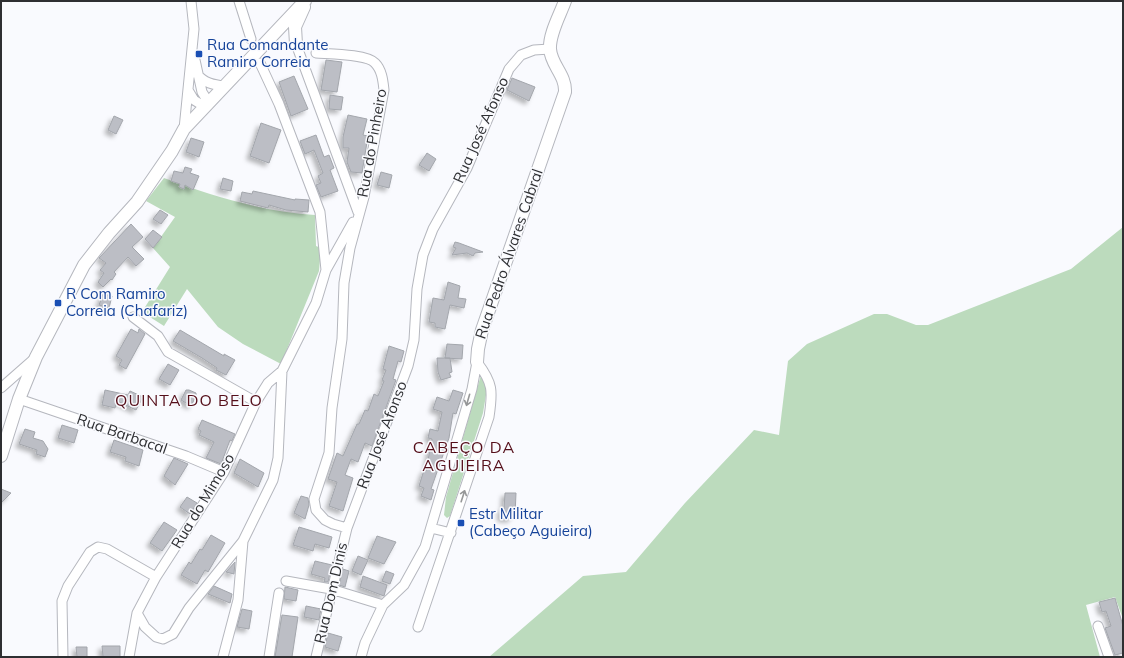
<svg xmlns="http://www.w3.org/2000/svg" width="1124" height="658" font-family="Mulish,sans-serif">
	<defs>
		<filter id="shadow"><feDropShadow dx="-3.5" dy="3.5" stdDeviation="2" flood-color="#0004"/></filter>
	</defs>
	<rect width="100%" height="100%" fill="#f9fafe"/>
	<path fill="#bcdbbd" d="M164,178c48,18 100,34 151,37l1,31 5,2 -2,23 -38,93 -38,-20 -25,-17 -31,-38 -23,37 -22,-14 28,-45 -17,-19 22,-31 -29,-16z
		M1123,227v392l-8,-22 -29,8 14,52h-611l94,-81 43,-4 59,-69 69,-73 25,5 9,-74 19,-17 67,-30h13l29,11h12l143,-56z
		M481,375l6,14 -4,24 -33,103 -3,2 -3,-3 2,-18z"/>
	<path fill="#bcbec5" stroke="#a3a6ac" filter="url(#shadow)" d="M326,60l16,2 -5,30 -16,-2z
		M294,76l14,33 -17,7 -12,-34z
		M512,78l23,9 -6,14 -22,-11z
		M330,95l13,2 -2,13 -12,-1z
		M348,115l19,4 -4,16 5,1 -6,37 -11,-1 -4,-10 2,-14h-6v-11z
		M114,116l9,4 -7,14 -8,-4z
		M261,123l20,7 -12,33 -19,-7z
		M316,135l8,22 5,-2 5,13 -4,2 8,21 -17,6 -5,-12 5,-2 -3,-7 5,-3 -9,-23 -9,4 -5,-13z
		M191,138l13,4 -5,15 -13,-5z
		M427,153l9,6 -7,12 -10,-6z
		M185,167l7,2 -2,4 9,3 -6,14 -8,-5 -1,4 -5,-2 1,-3 -9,-3 3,-10 9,2z
		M381,172l11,3 -3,13 -12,-3z
		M223,178l10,3 -2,10 -11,-2z
		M253,191l42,9v-1l14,1 -1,12 -22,-2 -17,-5 -1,3 -28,-7 2,-9 10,2z
		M160,210l8,5 -7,9 -8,-5z
		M131,224l12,13 -11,10 12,12 -8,7 -8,-9 -14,15 2,2 -4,6 -1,-1 -8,8 -5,-5 6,-9 -4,-3 6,-7 -7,-5z
		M153,230l9,7 -9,11 -8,-9z
		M455,242l4,1 24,9 -8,1 -2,3 -6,-3 -15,2 4,-7 -3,-1z
		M448,282l12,4 -2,12 8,1 -2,9 -14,-3 -5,24 -10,-2v-4l-6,-1 4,-24 11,2z
		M103,294l9,2 -3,12 -10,-3z
		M131,329l7,4 1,-4 6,5 -19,35 -7,-4 3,-5 -6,-4z
		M180,330l44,26v-2l11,6 -9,15 -10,-5 1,-2 -15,-10 -29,-17z
		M447,344l16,1 -1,14 -17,-1z
		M389,346l15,5 -3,11 -3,-1 -5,18 3,1 -24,66 -7,-3 -7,19 -7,-3 -6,16 8,3 -10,33 -14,-5 8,-24 -9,-3 9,-26 6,3 14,-32h2l6,-14 3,1 6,-17 4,2 6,-15 -2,-1 4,-10 -3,-1z
		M437,358h13l2,14 -3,1 2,4 -10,3 -3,-8z
		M168,364l11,6 -9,15 -11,-6z
		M105,390l23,5 2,-4 13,6 -7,13 -19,-9 -2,7 -13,-3z
		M186,390h3l7,3v3l-5,10 -10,-6z
		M453,390l10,3 -7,21 -3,-1 -4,25 -18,51 3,1 -3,10 -10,-4 3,-8 -5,-2 5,-16 2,1 6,-32 -4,-1 2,-9 8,2 4,-19 -9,-3 4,-12 12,4z
		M202,420l33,14 -3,7 -2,-1 -9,24 -15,-6 8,-16 -15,-7 2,-4 -3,-2z
		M62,425l16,5 -4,13 -16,-5z
		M25,429l10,3 -2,6 10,3 5,8 -3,8 -9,-3 1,-4 -18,-6z
		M114,440l29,10 -4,16 -14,-5 1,-4 -16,-5z
		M174,458l14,6 -13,21 -11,-9z
		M240,459l24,14 -6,14 -24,-14z
		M1,489l10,4 -10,10z
		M505,493h11l-1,22h-3l-1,4 -10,-1v-9h3z
		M301,496l7,2 1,7 -4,14 -11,-6z
		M187,497l10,6 -7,11 -10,-7z
		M164,522l13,8 -15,21 -12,-8z
		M299,527l33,10 -3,11 -14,-4 -2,7 -20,-6z
		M211,535l14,8 -17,29 -3,-2 -8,14 -16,-9 8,-13 2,2 9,-15 2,1z
		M377,536l19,6 -12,22 -16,-6z
		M358,556l10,4 -7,15 -9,-4z
		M315,561l17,4 -4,17h-4l1,-4 -14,-4z
		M235,562l-1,12 -8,-2z
		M343,569l6,2 -4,16 -6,-2z
		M386,571l8,3 -4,10 -8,-3z
		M363,576l24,9 -3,11 -24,-9z
		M214,586l18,8 -2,9 -22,-9z
		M285,587l13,3 -2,11 -12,-2z
		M1115,598l8,28v27l-8,2 -10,-27 6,-2 -5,-15 -4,1 -3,-10z
		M306,606l15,3 -2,11 -15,-3z
		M242,609l10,2 -3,18 -12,-2z
		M282,615l16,2 -6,40h-17z
		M328,633l14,4 -4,14 -13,-4z
		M102,646h18v11h-17z
		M76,647h11v10h-10z"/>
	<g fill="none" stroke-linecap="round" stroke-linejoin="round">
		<defs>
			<path id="street" d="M239,1l12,38
				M296,44l62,168
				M316,53c13,1 51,1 59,10 7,7 8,18 9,27l-20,107 -14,51 -6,35 -2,56 -10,69 -3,45 -15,46 2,11 9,10 8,4 14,4
				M195,60l7,32 7,11
				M260,63l19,41 41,108 6,58
				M197,74c7,9 17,11 27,12
				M188,90l6,10 11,7
				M184,129l10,-100 -3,-28
				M133,317l25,19 10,16 88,50
				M1,388l34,-30
				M19,399l167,57 38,16
				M431,528l20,5
				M286,581l45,8 52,16
				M137,613l8,14 11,10 7,2 10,-5 16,-26 54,-67
				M1098,626l11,31
				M418,627l71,-210c4,-26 4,-34 -12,-55
				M63,657l-1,-56 6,-15 22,-34 8,-5 9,2 49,28
				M129,657l8,-44 19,-36 68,-105 32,-70 12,-19 14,-12
				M223,657l15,-57 5,-59 30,-61 5,-22 4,-87 34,-68 10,-33 27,-48
				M269,657l10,-64
				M316,657l31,-129 61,-162 6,-26 3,-51 6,-34 10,-26 34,-61 42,-99 12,-14 13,-5 16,-1
				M361,657l4,-14 18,-38 21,-20 21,-38 47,-158 5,-27"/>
			<path id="secondary" d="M296,44l-1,-17 9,-20
				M477,362l1,-13 4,-19 83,-238c1,-17 -14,-27 -15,-43 -1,-15 10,-34 15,-48
				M1,456l18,-57 17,-42 48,-92 25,-32 28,-31 35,-51 12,-22 121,-128"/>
		</defs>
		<use href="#street" stroke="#b5b7be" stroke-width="11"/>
		<use href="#secondary" stroke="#b5b7be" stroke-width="14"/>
		<use href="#street" stroke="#fff" stroke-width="9"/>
		<use href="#secondary" stroke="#fff" stroke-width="12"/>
	</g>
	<defs><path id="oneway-shaft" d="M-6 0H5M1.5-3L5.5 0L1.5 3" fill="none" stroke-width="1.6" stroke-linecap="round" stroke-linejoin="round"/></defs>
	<g stroke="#969798">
		<use href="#oneway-shaft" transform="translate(468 400) rotate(106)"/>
		<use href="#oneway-shaft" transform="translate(463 496) rotate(-72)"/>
	</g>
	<g fill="#1a4fb4" stroke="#f9fafe" stroke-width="1.5">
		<rect x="195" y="50" width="8" height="8" rx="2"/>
		<rect x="54" y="299" width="8" height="8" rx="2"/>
		<rect x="457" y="519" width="8" height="8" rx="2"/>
	</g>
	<g text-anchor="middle" stroke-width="3" stroke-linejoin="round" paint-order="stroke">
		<g font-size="15" fill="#164399" stroke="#f9fafe" text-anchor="start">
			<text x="207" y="50">Rua Comandante<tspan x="207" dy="17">Ramiro Correia</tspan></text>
			<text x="66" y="299">R Com Ramiro<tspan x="66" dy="17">Correia (Chafariz)</tspan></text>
			<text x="469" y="519">Estr Militar<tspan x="469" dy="17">(Cabeço Aguieira)</tspan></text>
		</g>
		<g font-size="15" fill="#2e2f32" stroke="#f9fafe">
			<text transform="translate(481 130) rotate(-66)" y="5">Rua José Afonso</text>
			<text transform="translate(372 143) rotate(-80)" y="5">Rua do Pinheiro</text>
			<text transform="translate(509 254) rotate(-71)" y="5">Rua Pedro Álvares Cabral</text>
			<text transform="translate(122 434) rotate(19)" y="5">Rua Barbacal</text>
			<text transform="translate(382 435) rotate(-69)" y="5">Rua José Afonso</text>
			<text transform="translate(203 501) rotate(-59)" y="5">Rua do Mimoso</text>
			<text transform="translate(331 593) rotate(-77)" y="5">Rua Dom Dinis</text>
		</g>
		<g font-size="16" letter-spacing="1" fill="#550f1a" stroke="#f9fafe">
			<text x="189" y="406">QUINTA DO BELO</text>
			<text x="464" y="453">CABEÇO DA<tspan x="464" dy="18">AGUIEIRA</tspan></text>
		</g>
	</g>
	<rect width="1124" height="658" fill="none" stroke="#2e2f32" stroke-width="4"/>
</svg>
